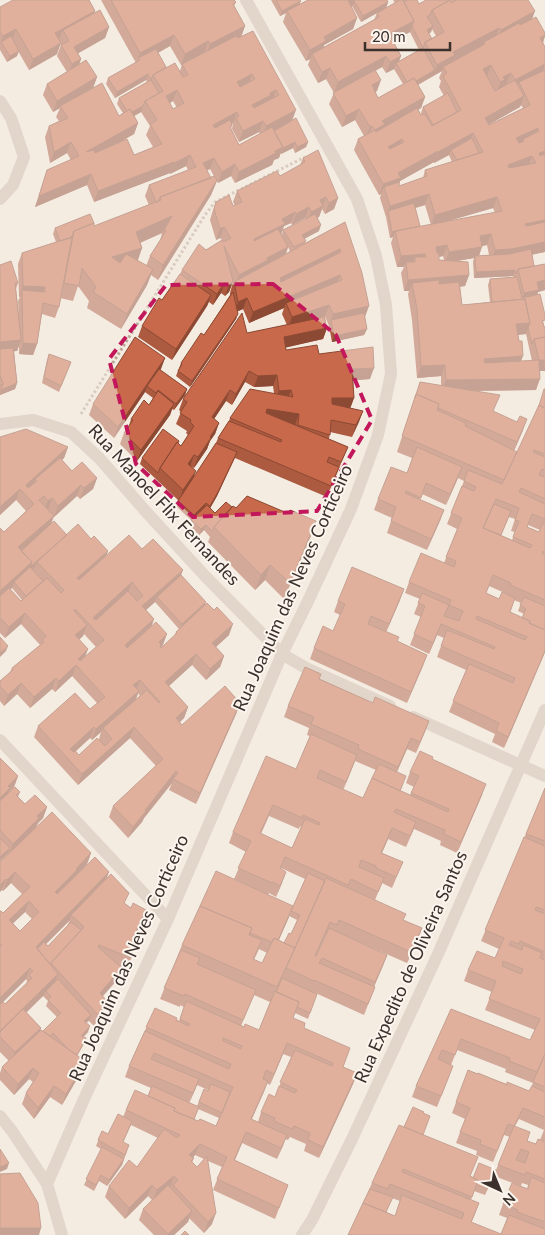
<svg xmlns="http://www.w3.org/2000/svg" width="545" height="1235" font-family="Lato,sans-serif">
	<rect width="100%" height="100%" fill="#f4ebe1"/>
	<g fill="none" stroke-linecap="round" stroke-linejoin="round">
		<path stroke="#b9a596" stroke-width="3" stroke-dasharray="2.5 2.5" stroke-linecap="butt" d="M81,414l124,-199 10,-13 90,-45"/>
		<path stroke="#cdbbac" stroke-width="12" d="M282,654l24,14 84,38
			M413,717l132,59"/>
		<path stroke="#cdbbac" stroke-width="12" d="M0,101l11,17 13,39 -11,28 -13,14
			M0,424l33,-4 38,12 28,26 50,57 56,61 77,78
			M0,740l168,179
			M0,1116l12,15 35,53 15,51
			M47,1184l37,-85 84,-180 114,-265 27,-55 42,-90 27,-74 13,-61 -5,-69 -10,-49 -19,-57 -111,-199
			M302,1235l10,-15 40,-81 86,-185 107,-244"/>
	</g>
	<path fill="#ac5a40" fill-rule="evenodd" d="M101,0h133l2,2 -2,4 11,20 -4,11 12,-6 39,90 16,21 -2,5 -11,6 -2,-5 -12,6 -1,-1 -1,5 -5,2 -2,5 -37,18 -4,-7 -13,7 -1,-2 -6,14 -53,85 -7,-5 -4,10 -26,44 -34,-21 2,-7 -11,-15 -5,15 -13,-3 -1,9 -4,11 -13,-4 -5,30 -4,11 -14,-1v-8l-2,5h-3l3,32 -2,6 -15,6v-130l18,18 -2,6 3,27 -1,-15 2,-4h-1l-1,-33 4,-11 34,-11 -3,-8 2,-6 40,-2 54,-21 -4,-9 4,-11 39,-15 -2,-4 -16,8v-1l-76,29 -7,-17 -52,22 12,-37 24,-10 -4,-7 -17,10 -5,-26 4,-11 10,-5 -3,-4 4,-9 -7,4 -10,-17 4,-11 20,-12 -10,-16 4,-11 -1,-1 -3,10 -28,16 -11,-19 -1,5 -10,6 -7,-12v-43l95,4 -1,1 15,15 -4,11 -27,15 3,6 -2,6 18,12 -4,11 26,28 4,-3 -6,-9 2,-6 28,-16 -1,-2 -31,18 -9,-14 2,-6 28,-15zM170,46l11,19 23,-12 -22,11 -2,7 -14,-4 -8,-14zM173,101l4,7 -4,1 -3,-6zM141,112l9,14 -4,9 7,12 -19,8 -11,-15 11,-6 4,-11 -4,-7zM233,123l-1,6 7,13 20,-10 1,2 -21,11 -8,-16 1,-4v-1zM210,169l5,9h-4l-4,-8zM162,233l-2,8 -10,15 -4,10 -9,-6 5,-12 -2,-5z
		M271,0h29l-1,5 9,-5h79l1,2 -2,6 9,-5 -2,-3h24l2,4 33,-4h76l4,19 13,14v3l-2,6 2,5v205l-13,2 2,12 11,-2v26l-7,2 -1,3 8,34v42h-5l-4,19 -64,1 22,21 29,18 -9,21v8l24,-52 7,-18v263l-41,96 -12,-6 3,-8 -46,-22 17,-42 -29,-13 7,-19 -7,-3 -8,19 -19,-9 11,-28 -7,-3 6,-15 -15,-6 4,-11 35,-19 13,-34 -10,-5 17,-43 -6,-3 -12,27 -24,-11 -2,6 24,10 -17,40 -40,-17 5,-15 -18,-8 4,-11 29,-26 5,-15 -15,-6 23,-70 21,4v-10l-24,2 -5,-58 -4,-26 1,-3h-5l-3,-18 3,-6h-7l-6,-24 2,-6 -3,1 -4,-21 -6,-19 1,-4 -2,1 -25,-45 4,-11 6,-3 -9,-16 -13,7 -13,-23 5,-11 -8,-14 -8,4 -10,-18 2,-6 -4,2 -23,-39 3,-9 -6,3zM352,6l9,16 16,-9 -3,7 -50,27v-2l29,-16 4,-11 -6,-11zM432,29l4,7 -4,3 -3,-5 2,-2zM410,32l9,18 -20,11 2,-5 -8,-15zM382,67l4,6 8,-4 9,15 -25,14 -3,-6 2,-1 -2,-20zM442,71l-3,7 2,3 -2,6 5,9 -21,11 -2,6 1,2h-1l-3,-5 3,-2 4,-11 -7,-12zM521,105l2,3 -34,17v-1l31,-17zM449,155l3,7 -27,8 -2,8 -24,8 1,-5 34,-19v1zM425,205l6,20 -12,2 -4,-19zM493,208l2,5 -51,9zM487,245l2,10 -10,1 3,-10zM443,256l1,4h-5v-3zM474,258l-1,4 1,16 39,-2v1l-23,2 -2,6 2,17 -28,3 -2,-18 5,-1 4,-11 -12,-14zM526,334l6,27h-11l-3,-26zM509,517l6,2 -4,12 4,1 -3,8 -11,-5zM528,525l12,5 -1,2 -12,-5zM489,586l18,8 -8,5 -13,-6zM514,600l7,3 -3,8 6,3 -2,4 -12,-6z
		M303,158l35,40 -4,11 -9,5 -3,-5 -3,8 -2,1 2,13 -15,8 2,2 -1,2 40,-21 20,95v1l2,11 -3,6 -32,7 -3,-16 -4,-10 2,12 -4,11 -37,8v3l33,4 51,25 -17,1 1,18 -4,10 13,3 -11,26 -22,-5 -1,7 19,8 -21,50 -92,-39 -18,38 -7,12 5,5 17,-6 55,6 29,8 -32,78 -19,-19 -10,10 -47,-48 2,-5 -6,-7 -5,5 -10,-10 2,-5 -15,-14 2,-6 -38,-36 2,-6 36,-15 3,3 7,-11 -2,-2 1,-2 -11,-7 5,-12 -2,-2 4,-11 64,-66 40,-8 -5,-11 2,-6 -35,15 -6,-14 -5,2 -2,8 -46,68 -14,-11 5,-13 23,-28 26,-40v-2l3,-11 -4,10 -4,4 -4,-3 -8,12 -4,-3 -2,4 -35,54 -34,-23 4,-11 20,-26 18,-26 2,-4 24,-20 16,-10 -2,-2 -4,2 -6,-20 2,-7 4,-11 17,4h2l-2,-4 4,-11 43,-15 20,-11zM305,218l1,1 -23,11 -1,5 -1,-1 3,-8 7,-3 1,2zM288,247l2,4 -4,3zM245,382l9,5 19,-1 1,7 -44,25 -1,3 -11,17 -2,5 -22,34 -3,-10 3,1 13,-19 3,-8 5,-7 4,-11 -5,-4 12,-18 6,4z
		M49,354l22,8 -12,30 -17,-9 5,-23z
		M165,358l-5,12 27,19 -2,6 -11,15 -2,-1 -2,6 -33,46 -17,-17 4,-11 5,-7 2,-7 18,-14 4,-7 -8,-6 -31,46 -25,-23 4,-11z
		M0,437l68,10 -4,11 -2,2 10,11 25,7 -4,11 -13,10 -3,-3 -23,21v-1l-4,9 17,10 24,4 17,12 -2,5 36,-7 39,26 48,60 -13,12 8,9 -4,11 -14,13 -14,-15 -23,21 19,21 -4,11 -4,4 2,3 58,-22 -4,11 -40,90 -27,-14 3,-7 -28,35 -2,4 -14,16 -19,-21 4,-11 43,-40 -26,-28 -52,47 -44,-48 4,-11 52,-17 7,-6 -25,-27 -17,16 -3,-3 -22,19 -13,-14 -13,12 -4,-5v-20l10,-9 2,-4 28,-23 -19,-21 -16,14 -5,-5v-105l4,4 22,-21 -10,-11 -16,15zM12,588l10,12 -1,1 -11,-12zM155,602l24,27 -3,3 -2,4 -13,12v-1l2,-2 -12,-18 3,-8 -8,-9zM84,634l12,13 -12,11 4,-9 -9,-9 4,-4zM138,693l2,3 -5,4zM101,732l-2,7 -20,16 -3,-4 14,-13 2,2z
		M400,600l-14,32 11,9 30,14 -20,48 -97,-44 4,-11 19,-17 7,-16 -6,-3 4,-11z
		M320,679l53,24 56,18 -13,32 -9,-4 -10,23 3,19 10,4 4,-8 -8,-4 4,-11 22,-13 50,36 -25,58 -17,-8 1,-4 -27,-12 -8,18 -18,-8 -6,14 21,9 -11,26 -10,-5 -7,17 28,20 19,8 -4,11 -11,24 -62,-27 42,19 -13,32h1l-11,28 -53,-24 6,3 -9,25 -13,-6 -2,5 50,49 14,6 -4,11 -34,74 -15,-7 2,-7 -16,-7 -2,3 -3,-1 -8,20 -35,-16 -7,17 53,25 -13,34 -62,-29 9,-23 -14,-6 4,63 -8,9 -15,-15 -1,4 -14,13h-20l-15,-15 4,-11 9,-9 -4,-4 -23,23 -20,-22 4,-11 28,-19 21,-29 -27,-13 -8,17 4,9 -5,14 -15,21 -8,-5 -5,10 -10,-6 17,-36 -5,-3 6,-15 6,3 15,-17 3,-7 22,-14 3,-8 -26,-11 4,-11 26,-58 24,13 5,-14 -4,-2v2l-20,-8 22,-54 107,-28 -10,23 5,3 7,-9 6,-14 -8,-4 16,-37 -24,-11 -1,1 2,14 -6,14 -7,-4 -1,2 -34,-16 12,-27 -17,-9 4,-11 63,-63 14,-33 -3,-1 2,-7 -25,-11 4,-11zM355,761l21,9 -13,28 -20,-8zM269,816l30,13 1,-3 1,1 -9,21 -31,-14zM326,933h1l-11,23h-1zM259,949l8,4 -5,10 -8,-3zM254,995l16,7 -11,28 -18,-4zM283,1054l8,3 -16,40 -14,15 -3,10 -7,-2 16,-37 3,2zM197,1085l11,5v1l-4,-2 -7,17 -8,-3zM198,1109l21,9 -3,8 -22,-6zM195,1155l9,4 -7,8 -5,-4 2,-5 -1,-1z
		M0,758l18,18 -4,11 -6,6 12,-1 -2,5 7,7 22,3 -4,11 -5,5 -2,4 55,26 -4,11 -12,12 32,1 18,27 6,4 15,2 -4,11 -8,16 5,2 -12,30 -8,-3 -1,13 -16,17 4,4 -4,11 -8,15 -5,-5 -3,2 2,9 -5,5 3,1 -2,6 -7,12 8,5 -4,11 -19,33 -12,-8 -16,22 -12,-15 4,-11 7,-11 -4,-3 -15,16 -14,-15v-7l2,-6 7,-6 -9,-9v-141l3,2 19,-19 -11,-11 -8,8 -1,-1 6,-36 -8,7zM25,912l7,7 -12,12 -7,-8zM70,920l-3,6 -19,20 -2,-2zM26,979l1,2 -1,3 -21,20 -2,-2zM44,995l-1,1 5,5 -2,5 11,11 -14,14h-3l1,-3 -15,-16z
		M545,788v447h-197l24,-52 32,-56 19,-14v22l47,42 3,1 23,-8 14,-33 -6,-2 -11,27 -17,-7 1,-4 -21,-8 9,-24 -13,-6 16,-43 39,14v-2l22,9 4,-8 -28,-11 1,-3 -49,-19 -6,15 -2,12 -12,30 -25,-10 4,-11 35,-77 79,31 5,-10 -50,-20 7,-18 -28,-11 4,-11 27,-12 4,-9 -18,-8zM519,1119l25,11 -4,10 -4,4 -9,-3 -12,-15zM494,1176l27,10 1,-3 6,2 -1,4 -24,15 -4,11 8,3 -6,16 -30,-11 8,-20 -8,-3 3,-9 11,4zM392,1198l8,3 -5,15 -9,-4z"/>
	<path fill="#8c4a34" d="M348,0h7l-3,6 -8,5z
		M301,1l-3,6 -11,4 -1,2 -6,3 2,-5z
		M388,2l-2,6 -25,14 2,-6z
		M95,11l-4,11 -28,8 -4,9 -8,5 4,-11z
		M535,11l-4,11 -34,19 4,-11z
		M357,18l-4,11 -29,16 -2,7 -10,2 -2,5 -4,2 4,-11 14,-13z
		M414,21l-4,11 -25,13 4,-11z
		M245,26l-4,11 -35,18 4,-11z
		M433,26l-2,6 -6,4 2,-6z
		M109,27l-4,11 -35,20 4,-11z
		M499,28l-4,11 -11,3 -1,3 -30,16 -2,5 -8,1 -1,4 -36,20 3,-6 26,-15 2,-5 16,-13z
		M16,29l-4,11 -11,2 2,-6z
		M174,35l-4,11 -31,17 1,-3 -2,-2 2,-5z
		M545,35v1l-3,10 -2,-8z
		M208,41l-4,12 -23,12 4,-11z
		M61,43l-4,11 -28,16 4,-11z
		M19,51l-2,5 -10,6 3,-6z
		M386,56l-4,11 -48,26 4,-11z
		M401,56l-4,10 -1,-3 -2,6 -8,4 4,-11z
		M81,59l-4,11 -9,5 4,-11z
		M545,64l-3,11 -23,7 -3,6 -1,-8z
		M491,65l-4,11 -4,-7z
		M330,68l-4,11 -8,4 4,-11z
		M511,73l-5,11 -4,2 -1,5 -5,2 7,-16z
		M148,74l-2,6 -31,18 2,-6z
		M252,74l-4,11 -15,8 4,-11z
		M97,77l-4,11 -33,18v2l-7,4 4,-11z
		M381,80l-4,11 -9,5 4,-11z
		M177,90l-4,11 -11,6 4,-11z
		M276,90l-4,11 -24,15 4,-11z
		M524,96l-4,11 -39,22 4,-11z
		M425,97l-4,11 -38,21 -12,12 4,-11 7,-9z
		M143,106l-2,6 -14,8 2,-6z
		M359,109l-4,11 -13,7 4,-11z
		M296,110l-4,11 -30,16 4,-11z
		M237,112l-4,11 -24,13 4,-11z
		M263,121l-4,11 -20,10 4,-11z
		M138,123l-4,11 -52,30 4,-12z
		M372,126l-4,11 -2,1 4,-11z
		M538,128l-4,11 -10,2 -1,-2 -2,6 -9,4 4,-11z
		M473,133l-4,11 -18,6 -2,5 -15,8 4,-11z
		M402,139l-4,11 -14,8 4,-11z
		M71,142l-4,11 -17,10 4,-11z
		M295,142l-2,6 -12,6 2,-6z
		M308,142l-2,5 -11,6 2,-6z
		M283,147l-4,11 -5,2 -2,5 -37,18 4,-11z
		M438,151l-4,11 -34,19 -3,8 -13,-2 -3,7 -2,1 4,-11 15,-11z
		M545,151v10l-10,3 4,-11z
		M190,155l-4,11 -16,8 4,-11z
		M532,156l-4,11 -24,9 4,-11z
		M214,158l-4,11 -11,5 4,-11z
		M174,162l-4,11 -76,29 4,-11z
		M235,164l-4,12 -13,7 4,-11z
		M91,174l-4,11 -52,22 4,-11z
		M217,180l-6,15 -53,85 5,-15z
		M429,194l-4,11 -36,11 -1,-5 -2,6 4,-11z
		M326,197l-7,20 -12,6 4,-11 9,-12z
		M497,197l-4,11 -62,18 4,-11z
		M338,198l-4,11 -9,5 4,-11z
		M309,207l-4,11 -13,7 4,-11z
		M295,212l-4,11 -7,3 -3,9 -31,15 4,-11 28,-20z
		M172,216l-6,15 -2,-1 -2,3 -32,14 6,-15z
		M545,220v10l-24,5 4,-11z
		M321,225l-2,6 -19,10 2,-6z
		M420,226l-2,6 -23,-1 -2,6 -3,1 2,-6z
		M224,227l-4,11 -4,2 4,-11z
		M491,234l-4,11 -11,2 4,-11z
		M545,242v10l-37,8 -17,1 4,-11z
		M447,245l-4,11 -11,2 4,-11z
		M288,247l-4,11 -49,28 4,-11 28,-17z
		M482,247l-4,11 -3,-2 -1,2 -29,5 4,-11z
		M142,248l-5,15 -30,9 5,-15z
		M340,249l-4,11 -60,29 4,-11z
		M425,254l-4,11 -6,-8 -3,9 -6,-4 -2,5h-7l4,-11z
		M153,269l-6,16 -26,44 6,-15z
		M515,270l-2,6 -39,2 2,-6z
		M340,275l-4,11 -50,17 -2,5 -35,15 4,-11z
		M469,275l-4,11 -52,4 -1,-7 -3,8h-5l4,-11z
		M545,280v10l-7,2 -3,9 -15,3 4,-11 13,-11z
		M233,281l-4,11 -4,4 4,-11z
		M225,282l-4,11 -8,12 4,-11z
		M23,286l22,1 -4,11 -19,-8 -2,7h-1z
		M211,295l-4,11 -35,54 4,-11z
		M247,298l-4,11 -9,4 4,-11z
		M329,305l-4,11 -37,12 4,-11z
		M369,306l-4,11 -33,8 -1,-5 2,-6z
		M238,314l-2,5 -46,68 2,-6z
		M530,323l-4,11 -14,1 4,-11z
		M327,328l-4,11 -43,10 4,-12z
		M367,329l-3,6 -32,7 2,-6z
		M21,340l-4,11 -17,2v-11z
		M23,343l14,1 -4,11 -14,-1z
		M523,356l-4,11 -39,3 4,-11z
		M165,358l-4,11 -13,18 -1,-1 -2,6 -31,46 4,-11z
		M539,360h6v11h-10z
		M445,365l-4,11 -24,2 4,-12z
		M374,368l-4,11 -22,2 4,-12z
		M249,371l-4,11 -13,23 4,-11z
		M277,375l-4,11 -19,1 4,-11z
		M540,379l-4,11 -94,1 4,-11z
		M17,383l-2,6 -15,6 1,-5z
		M187,389l-2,6 -11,15 2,-6z
		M230,390l-4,11 -18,27 4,-11z
		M291,390l-4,11 -12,1 4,-11z
		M332,398h22l-4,11h-22z
		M174,404l-4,11 -33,46 4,-11z
		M267,409l32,5 -4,11 -32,-5z
		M363,411l-4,11 -7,15 4,-12z
		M527,419l-4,11 -10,23 4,-11z
		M219,423l-4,11 -5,7 -3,8 -13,19 4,-11z
		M68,447l-4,11 -28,25 1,-2 -2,-2 -2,7 -9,8 2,-9z
		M237,452l-20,44 -9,16 2,-6z
		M194,455l-4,11 -2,-2z
		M462,467l-4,11 -12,27 4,-11z
		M196,471l-4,11 -13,19 4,-11z
		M97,478l-4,11 -13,10 4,-11z
		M81,485l-4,11 -23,21 4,-11z
		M20,489l-4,11 -16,15v-8z
		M52,498l-4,11 -4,3 4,-11z
		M206,503l-2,6 -12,11 2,-5z
		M444,510l-4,11 -13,29 4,-11z
		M54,516l-4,11 -36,32 4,-12z
		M316,521l-5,15 -27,63 6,-16z
		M206,525l-2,5 -5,5 2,-6z
		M108,551l-4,11 -31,27 4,-11z
		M32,562h5l-2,5 -19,17 -2,-2 -2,6 -12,10v-7z
		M270,565l-5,15 -10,10 6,-15z
		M183,570l-4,11 -22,16 -2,5 -17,15 4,-11z
		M132,582l-4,11 -37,34 2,-9z
		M404,589l-4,11 -15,35 4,-11z
		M206,602l-2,6 -24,22 2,-6z
		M25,613l-4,11 -16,14 4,-11z
		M154,619l-4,11 -29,26 4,-11z
		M233,624l-4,11 -21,19 4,-11z
		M441,624l-4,11 -8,19 4,-11z
		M87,625l-4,11 -12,10 4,-11z
		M167,634l-4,11 -2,2 -2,-5z
		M8,646l-2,5 -6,6v-4z
		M88,649l-4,11 -8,5 -4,11 -17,16 4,-11 19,-22z
		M545,651v1l-41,96 4,-11z
		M196,654l-4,11 -31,28 4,-11z
		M427,655l-4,11 -16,37 4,-11z
		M224,656l-4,11 -14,13 4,-11z
		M56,678l-4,11 -22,19 4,-11z
		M140,680l-4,11 -3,-6z
		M21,683l-4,11 -13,12 4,-11z
		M139,691l-4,11 -32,26 -2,4 -9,8 4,-11z
		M240,703l-4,11 -40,90 4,-11z
		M188,707l-4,11 -12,11 4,-11z
		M429,721l-4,11 -9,21 4,-11z
		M94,727l-4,11 -22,20 2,-9z
		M134,727l-4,11 -52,47 4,-11z
		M411,738l-4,11 -13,29 4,-11z
		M357,755l-4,11 -11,27 4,-11z
		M176,771l-4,12 -28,35 -2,4 -14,16 5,-11z
		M18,776l-4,11 -5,5 -3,8 -6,5v-7l8,-12z
		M486,784l-4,11 -25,58 4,-11z
		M47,807l-4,11 -5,5 -3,6 -26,26 4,-11 24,-28z
		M392,828l-4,11 -11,25 4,-11z
		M10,848l-2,5 -8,8v-4z
		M91,853l-4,11 -36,39 4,-11 21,-23z
		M15,872l-4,11 -8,8 4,-11z
		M109,872l-4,11 -34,32 -1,5 -34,34v-7z
		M286,872l-4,11 -6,14 4,-11z
		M6,879l-4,11 -2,2v-7z
		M29,901l-4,11 -20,19 4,-11z
		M293,906l-4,11 -17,38 4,-11z
		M146,910l-4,11 -13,27 4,-11z
		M330,922l-4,11 -15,34 4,-11z
		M422,928l-4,11 -11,24 4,-11z
		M387,955l-4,11 -12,27 4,-11z
		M30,968l-4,11 -26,26v-7z
		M122,968l-4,11 -22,25 4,-11z
		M58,974l-4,11 -8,6 -2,4 -43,43 -1,-7z
		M106,1000l-4,11 -8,15 4,-11z
		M91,1015l-2,5 -7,7 2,-6z
		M90,1026l-2,6 -9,10 2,-6z
		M41,1028l-4,11 -26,24 4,-11z
		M287,1043l-4,11 -13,31 4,-11z
		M85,1061l-4,11 -19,33 4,-11z
		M33,1068l-4,11 -15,16 4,-11z
		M357,1073l-4,11 -34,74 4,-11z
		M199,1079l-4,11 -6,14 4,-11z
		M268,1081l-4,11 -17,38 4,-11z
		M54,1086l-4,11 -16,22 4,-11z
		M246,1132l-4,11 -12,28 4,-11z
		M287,1135l-4,11 -6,13 4,-11z
		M200,1144l-5,11 -10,11 4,-11z
		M124,1159l-2,6 -15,21 2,-6z
		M9,1163l-2,6 -7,3v-5z
		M174,1176l-4,11 -17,14 4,-11z
		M152,1185l-4,11 -23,23 4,-11z
		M479,1203l-4,11 -8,19 4,-11z
		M192,1211l-4,11 -14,13h-7z
		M216,1213l-4,11 -8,9 4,-11z
		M0,1228h41l-2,7h-39z"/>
	<path fill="#c8694b" stroke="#8c4a34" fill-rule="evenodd" d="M13,0h76l6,11 -40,22 6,10 -28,16 -17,-30 -13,7 -3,-4v-25z
		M111,0h123l2,2 -3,2 12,22 -35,18 -2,-3 -23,13 -11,-19 -34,18z
		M276,0h24l1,1 -19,10z
		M308,0h40l9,18 -33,19 2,4 -16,9 -23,-39z
		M355,0h32l1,2 -25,14 -9,-15z
		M400,0h3l11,21 -25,13 12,22 -11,6 -4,-6 -48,26 -8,-14 -8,4 -10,-18 67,-37 -2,-4z
		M407,0h10l2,4 7,-4h24l-18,10 -2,5 -3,2 6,9 -6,4 5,9 -7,3 -2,6 -11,-22 2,-5 -10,-19z
		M450,0l2,3 4,-3h72l7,11 -34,19 -2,-2 -46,24 2,3 -18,10 -12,-23 19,-10 -12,-22z
		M100,10l9,17 -35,20 7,12 -9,5 -11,-19 8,-4 -6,-11z
		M536,17l9,16v2l-5,3 5,9v17l-30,16 9,16 -39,22 4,7 41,-20 -11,-23 26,-12v81l-6,2 1,3 5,-2v66l-20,4 1,2 19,-4v20l-33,7 -17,1 -4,-16 -11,2 2,11 -33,5 -2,-7 -11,2 1,6h2v7l29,2 1,13 -61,5 -2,-18h9v-5h11l-1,-3 -24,2 -6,-25 107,-20 -5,-14 -62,18 -6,-21 -39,12 -6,-19 15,-5v4l28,-10 -2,-6 58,-18 -10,-19 -35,19v-1l-40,22 3,5 -18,6 -25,-45 17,-9 1,2 41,-24 4,7 4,-1 7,12 29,-16 -18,-34 4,-3 -4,-6 42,-23 -1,-2 35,-19 1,2zM491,65l9,17 5,-2 -2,-3 8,-4 4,7 -20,11 -12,-22zM538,128l1,3 -16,8 1,2 -5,2 -3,-5zM402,139l2,3 -14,7 -2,-2zM532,156l4,7 -27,5 -1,-3z
		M253,31l43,79 -30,16 -3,-5 -20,10 -7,-13 3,-2 -2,-4 -24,13 2,3 15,-8 2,5 -2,2 9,18 33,-18 11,20 -8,4 1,2 -37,19 -4,-8 -13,8 -8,-14 -11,5 8,15 -51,19 -2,5h-2l-7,-17 47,-18 -6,-12 -16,8v-1l-76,29 -7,-17 -52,22 8,-26 32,-14 -8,-14 -17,10 -5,-26 19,-8 -8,-12 42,-23 17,33 11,-7 8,14 -52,29 8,-2 1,3 32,-14 7,16 28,-11 -12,-20 7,-4 -12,-19 18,-10 -10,-16 22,-12 8,14 5,-2 -6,-11 54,-28 2,2zM252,74l3,5 -15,8 -3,-5zM177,90l7,13 -11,6 -7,-13zM276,90l3,5 -25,13 -2,-3 19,-10 -1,-2z
		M11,36l8,15 -9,5 -9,-14z
		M423,48l12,22 -19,11 -2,-3 -7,4 -11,-19z
		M156,49l10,18 -13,8 -2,5 -3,-6 -31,18 -9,-14 32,-18 -2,-2z
		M86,60l11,17 -40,24 -10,-17z
		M375,70l6,10 -9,5 6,13 36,-20 11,19 -43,24 3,3 -10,6 -3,-4 -2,1 -11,-18 -13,7 -13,-23z
		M151,80l8,13 -14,8 -2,5 -11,6 -2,-3 -3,2 -8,-13z
		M448,93l9,19 -24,13 -10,-18z
		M296,118l12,24 -11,5 -2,-5 -12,6 -9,-17z
		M472,138l7,15 -22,7 -6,-10z
		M318,150l20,48 -9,5 -3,-6 -6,3 3,6 -12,6 -2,-5 -13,7 -1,-2 -13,7 3,5 -31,15v2l24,-12 10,18 -21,11 1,2 -29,15 -15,-29 9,35 -4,4 -4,-3 -8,12 -35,-24 17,-26 7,6 16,-10 1,2 8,-4 -7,-11 -4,2 -6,-20 2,-7 13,-7 4,11 9,-4 -5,-11 40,-20 3,5 25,-14 -2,-4z
		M214,176l3,4 -54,85 -13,-9 16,-25 -2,-1 8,-14 -36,16 6,16 -30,9 8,6 6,-9 27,15 -26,45 -34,-22 3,-5 -14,-19 -3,18 -15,-3 10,-52 20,-8v3l67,-26 -1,-3z
		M414,203l6,23 -28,6 -4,-21z
		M90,214l4,9 -20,8 -3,7 -11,3 -5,-13z
		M315,214l6,11 -19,10 4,6 -12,6 -11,-17z
		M345,222l17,51 7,33 -36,8 -4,-9 -37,12 -6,-14 56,-23 -2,-5 -87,37 -6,-14 -9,4 -4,-20zM340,249l1,3 -60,30 -1,-4z
		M72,237l-13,70 -16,-4 -6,41 -14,-1 -1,-53 23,2v-5l-22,-1 -1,-33z
		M531,249l3,17 -16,3 -2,5 -1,-4 -39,2 -1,-16 35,-2z
		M11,261l7,22h-3l6,57 -21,2v-77z
		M545,264v16l-8,2 2,8 -15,3 -6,-24z
		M180,274l31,21 -35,54 -34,-23 17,-28 3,2z
		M517,277l5,21 18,-4 5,21v5l-3,1 3,8v8l-11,2 -2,5 -4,-16 2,-5 -5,-24 -33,3 -2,-23z
		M439,280v4l20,-2 3,23 63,-6 5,24 -14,1 3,17h3l1,15 -39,3 1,4 54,-3 1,19 -94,1 -1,-15 -24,1 -4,-57 -5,-26z
		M233,292l5,22 -46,67 -14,-10 4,-7 -1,-1 20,-30 3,2z
		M242,313l5,20 77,-16 3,11 -43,9 2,13 31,-5 2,9 54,-7 1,21 -22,1 2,29h-22v6l31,7 -7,14 -25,-5 -1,15 -32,-10 1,-11 -32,-5 -1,4 82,34 -7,15 -12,-5 -2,5 12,5 -8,19 -113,-48 11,-17 52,21 1,-2 -52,-22 20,-29 43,8 -2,-7 -12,1 -2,-16 -19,1 -9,-5 -13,23 -6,-4 -18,27 7,6 -9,14 1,1 -13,19 -4,-2 -6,9 8,7 -13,19 -23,-22 17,-26 4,4 13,-20 -4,-4 1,-2 -11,-7 7,-11 -4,-3z
		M364,313l3,16 -33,7 -3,-16z
		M135,337l30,21 -47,69 -25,-23z
		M545,337v23h-6l-5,-21z
		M13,348l4,35 -16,7 2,-6 -3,-9v-26z
		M49,354l22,8 -10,24 -17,-9z
		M159,369l28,20 -11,15 -18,-14 -2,3 -9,-7z
		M0,375l3,9 -3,1z
		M420,382l80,13 -7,16 24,11 3,-6 7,3 -10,23 -79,-34 1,-4 -23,-10 -1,4z
		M544,389h1v19l-6,-3v1z
		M158,391l16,13 -33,46 -17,-17 9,-13 -2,-1 13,-19 5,5z
		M416,394l23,10 -2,6 29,13 -1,3 52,26 -13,28 -102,-44z
		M539,405l6,3v46l-11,-4 -1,2 12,5v13l-3,-1 -3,6 6,2v22l-24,-11 -2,4 26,12v48l-2,-1 -1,2 3,2v45l-35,-15 1,-2 -18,-8 -7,18 13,6 3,-7 13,6 -5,14 20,9 -1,2 16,7v21l-37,86 -12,-6 3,-8 -46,-22 16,-37 44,19 2,-5 -74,-32 6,-16 47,19 1,-2 -54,-23 -8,19 -19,-9 11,-28 -7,-3 4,-10 27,12 2,-5 -42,-18 12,-29 33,14 2,-6 -10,-4 16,-39 -11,-5 11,-27 12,5 2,-4 -12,-6 4,-11 34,14zM496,499l23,9 -4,12 4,1 -6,16 19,8 -2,3 -47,-20zM532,514l13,5 -6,13 -12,-5zM449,605l14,6 -4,10 -15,-5zM477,616l50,21 -2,3 -49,-21z
		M26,429l42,18 -42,38 2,3 9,-7 -2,-2 25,-21 12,13 10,-9 15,16 -13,10 -3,-3 -23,21 -6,-8 -4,3 -4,-5 -5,4 15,16 -36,31 14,15 -32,29v-63l4,4 30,-28 -14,-15 -20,18v-70z
		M163,429l16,12 -1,2 -1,-1 -17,26 -2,5 -16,-15z
		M216,443l21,9 -18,38 -9,16 -4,-3 -12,12 -16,-14z
		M417,447l45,20 -12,27 -24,-11 -5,15 -15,-7 -1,2 39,17 -13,29 -40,-18 5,-14 -18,-8 13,-32 16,6z
		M247,496l40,17 3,-3 26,11 -26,62 -20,-18 -9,10 -47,-48 19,-21 3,2z
		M226,502l6,5 -18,20 -2,4 -6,-6 -5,4 -10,-9 16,-15 8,8z
		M494,504l17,7 -10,24 -18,-7z
		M54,521l13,14 -37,32 2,-5 -11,-11z
		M78,524l13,15 3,-3 14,15 -31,27 2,2 50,-45 13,14 11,-10 30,31 -41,36 12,13 -29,26 2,3 29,-26 11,12 -8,8 2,3 -1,1 1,2 16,-15 -1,-1 31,-29 7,7 3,-3 16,17 -21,19 12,13 -14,13 -14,-15 -31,28 23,25 -12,11 6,7 43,-39 15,17 -40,90 -27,-14 5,-6 -2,-2 -31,39 1,1 -13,16 -20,-21 50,-47 -29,-32 -52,47 -44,-48 37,-33 15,16 15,-12 -29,-32 -17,16 -3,-3 -22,19 -13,-14 -13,12 -8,-9v-5l13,-11 -1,-2 32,-26 -2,-2 4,-4 -21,-23 -16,14 -8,-8 -1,1v-24l9,-8 12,13 26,-23 14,15 3,-3 -27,-28zM132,582l11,14 -6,5 -9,-10 -32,29 -3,-2zM75,609l29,31 -24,21 -2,-2 10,-10 -13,-14 12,-10 -13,-14zM140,680l20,22 -1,1 -12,-13 -44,38 9,11 -7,7 -8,-8 -18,17 -4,-4 -2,1 -3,-3 24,-22 2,2 43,-38 -6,-6z
		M30,567l13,14 -17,15 -12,-14z
		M352,567l52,22 -15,35 -18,-8 -3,8 31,13 -2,4 30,14 -16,37 -97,-44 9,-22 10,5 12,-27 -7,-3z
		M181,575l25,27 -24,22 -25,-27z
		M524,597l21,9v24l-16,-7 1,-2 -8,-3 4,-9 -6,-4z
		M0,637l8,9 -8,7z
		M305,667l16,7 -2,5 54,24 2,-6 54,24 -9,21 -9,-4 -13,29 -40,-18 1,-4 -48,-21 3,-7 -26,-11z
		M311,734l46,21 -11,27 -26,-12 -3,8 46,20 9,-20 76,34 1,-3 -38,-16 8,-17 -9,-4 10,-21 13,6 -1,2 54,25 -25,58 -17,-8 1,-4 -49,-21 -2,3 22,10 -6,14 -18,-8 -11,25 22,9 -7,15 -20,-9v-2l-15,-6 -2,7 25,11 -6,14 -27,-13 -3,6 -63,-28 -5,11 6,4 -6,14 -7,-4 -1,1 -34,-15 13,-27 -18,-9 33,-76 30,13zM273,805l30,13v-3l17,8 -1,2 -14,-6 -13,29 -32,-15z
		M0,758l18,18 -10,10 2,2 -10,10z
		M379,764l27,12 -6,15 -28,-13z
		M15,787l5,5 -4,3 9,9 10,-9 12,12 -10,9 2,2 -26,26 -13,-14v-29z
		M545,788v53l-19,-7z
		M52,812l39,41 -15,16 1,1 -22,22 2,2 38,-37 14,15 -73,75 22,27 -58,57v-27l3,-2 2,2 27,-26 -3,-3 4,-4 -3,-3 -30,30v-52l2,-1 -2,-2v-32h1l2,2 27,-26 -15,-15 -8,8 -1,-1 -6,6v-23zM29,901l10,11 -19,19 -11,-11z
		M524,837l21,9v64l-9,-3 -1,3 10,4v38l-25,-11 -1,3 -8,-3 -2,4 13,5 1,-5 19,8 -2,5 5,2v94l-8,18 -28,-11 1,-3 -49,-19 -6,16 -13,-5 -4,9 15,7 -12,30 -25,-10 35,-77 79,31 10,-21 -51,-20 7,-18 -28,-11 9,-19 18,7 9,-20 -19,-8zM503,961l20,8 -2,5 -19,-8z
		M0,838l10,10 -10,9z
		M216,871l77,35 -15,34 -4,-2 -2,4 -22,-9 2,-5 -52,-22z
		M308,873l17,8 -31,69 1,-2 -11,-5 5,-10 2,1 9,-19 -9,-4z
		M111,874l18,19 -5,10 7,5 2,-5 13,7 -13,27 6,2 -8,19 -32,-13 -1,2 24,21 -22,25 6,7 -8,15 -47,-52 33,-36 -13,-12z
		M326,878l80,36 -3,6 19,8 -11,24 -72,-32 -2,5 -7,-3 -15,34h1l13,-28 58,27 -12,27 -53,-24 -3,5 56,24 -7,17 -54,-24v1l-28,-13z
		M200,906l52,22 -3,7 13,5 -9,19 9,4 12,-25 21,10 -18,39 -95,-42z
		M71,922l10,8 -31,34 -13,-15 7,-7 4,4z
		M181,950l19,8 -3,6 59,26 -13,30 -58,-26 -1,2 -20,-8z
		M282,978l35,16 -7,19 -13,-6 2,-5 -23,-10z
		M58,979l33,36 -7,6 6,5 -9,10 5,2 -9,17 -9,-6 -15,-16 -3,3 -7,-5 18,-18 -13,-13 3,-3 -5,-6z
		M275,991l24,11 -6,16 12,5 -1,5 46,20 -7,19 14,6 -34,74 -15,-7 2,-7 -16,-7 -2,3 -18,-8 1,-3 -14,-6 8,-18 6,3 4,-11 16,7 2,-3 -17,-8 15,-32 37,16 1,-3 -46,-20 -13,31 -8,-4 -3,9 5,2 -17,38 36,16 -6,13 -35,-16 -12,28 54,25 -9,23 -62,-29 10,-22 -27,-13 -11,11 5,3 -3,3 6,6 10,-11 9,57 -8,9 -35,-37 5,-5 -4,-4 -17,14 -5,-5 -23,23 -20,-22 20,-26 8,7 27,-38 13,9 3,-3 -54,-25 9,-20 40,18 -1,3 24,10 2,-2 16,7 17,-39 -79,-34 -3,6 48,20 -6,14 -64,-27 16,-35 84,38 2,-5 -85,-37 9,-19 22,10 -1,2 13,6 1,-2 -10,-5 6,-18 58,26 1,-3 14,6zM223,1038l19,8 -1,3 -18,-8z
		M23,1009l18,19 -26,24 -15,-15v-5z
		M41,1030l44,31 -19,33 -12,-8 -16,22 -12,-15 13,-20 -6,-5 -15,16 -16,-17z
		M545,1054v33l-12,-5z
		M468,1070l9,4 1,-1 29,12v-3l22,9 3,-5 13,6v25l-22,-9 -9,18 16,6 -3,9 9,3 2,-5 7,3v37l-19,-7 -1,3 -27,-10 16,-39 -6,-2 -11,27 -17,-7 1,-4 -21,-8 10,-24 -14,-6zM521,1149l8,3 -4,11 -9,-3z
		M211,1084l19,8 -8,21 -23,-11 5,-13 4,2z
		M152,1086l47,21 -5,12 -20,-8 1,-3 -27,-12z
		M413,1107l11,5 -1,1 7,3 -7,19 -19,-8z
		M118,1114l14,7 -9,21 6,3 -4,10 -27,-15 4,-9 6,3z
		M399,1125l79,32 -8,19 8,4 -6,17 -69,-28 -1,3 77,31 -8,19 30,12 8,-19 36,14v6h-197l15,-32 32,13 7,-21 60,24 2,-6 -74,-29 -2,5 -16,-6z
		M102,1147l22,12 -15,21 -8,-5 -5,10 -10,-6z
		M0,1149l9,14 -9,4z
		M479,1163l17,7 -9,19 -10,-4 1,-5 -5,-2z
		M20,1173l18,30 3,25h-41v-54z
		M531,1177l14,6v39l-28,-10 1,-2 -15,-6 9,-21 16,6z
		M168,1185l24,26 -24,23 -25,-25z
		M370,1189l23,8 -7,15 -23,-9z
		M185,1231l4,4h-8z"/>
	<path d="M0 0H545V1235H0ZM273,284l63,51 36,85 -55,91 -124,6 -57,-53 -27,-105 57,-74z" fill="#f4ebe1" fill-opacity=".55" fill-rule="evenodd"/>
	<path fill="none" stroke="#c2185b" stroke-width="4" stroke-dasharray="10 6" stroke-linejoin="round" d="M273,284l63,51 36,85 -55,91 -124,6 -57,-53 -27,-105 57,-74z"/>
	<g text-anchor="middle" stroke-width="4" stroke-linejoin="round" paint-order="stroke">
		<g font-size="18" fill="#3b302b" stroke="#fbf5ee">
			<text transform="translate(164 505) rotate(47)" y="6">Rua Manoel Flix Fernandes</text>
			<text transform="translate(293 588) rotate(-66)" y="6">Rua Joaquim das Neves Corticeiro</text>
			<text transform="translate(129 958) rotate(-66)" y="6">Rua Joaquim das Neves Corticeiro</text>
			<text transform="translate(411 967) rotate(-66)" y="6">Rua Expedito de Oliveira Santos</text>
		</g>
	</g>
	<g transform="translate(500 1190) rotate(136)" stroke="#fbf5ee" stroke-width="4" paint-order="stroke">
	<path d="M0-4L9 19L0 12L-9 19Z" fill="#3b302b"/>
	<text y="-8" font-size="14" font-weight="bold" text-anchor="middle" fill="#3b302b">N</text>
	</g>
	<path d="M365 42v8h85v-8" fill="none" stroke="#3b302b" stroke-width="2.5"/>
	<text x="372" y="42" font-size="15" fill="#3b302b" stroke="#fbf5ee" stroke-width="4" paint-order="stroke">20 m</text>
</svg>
